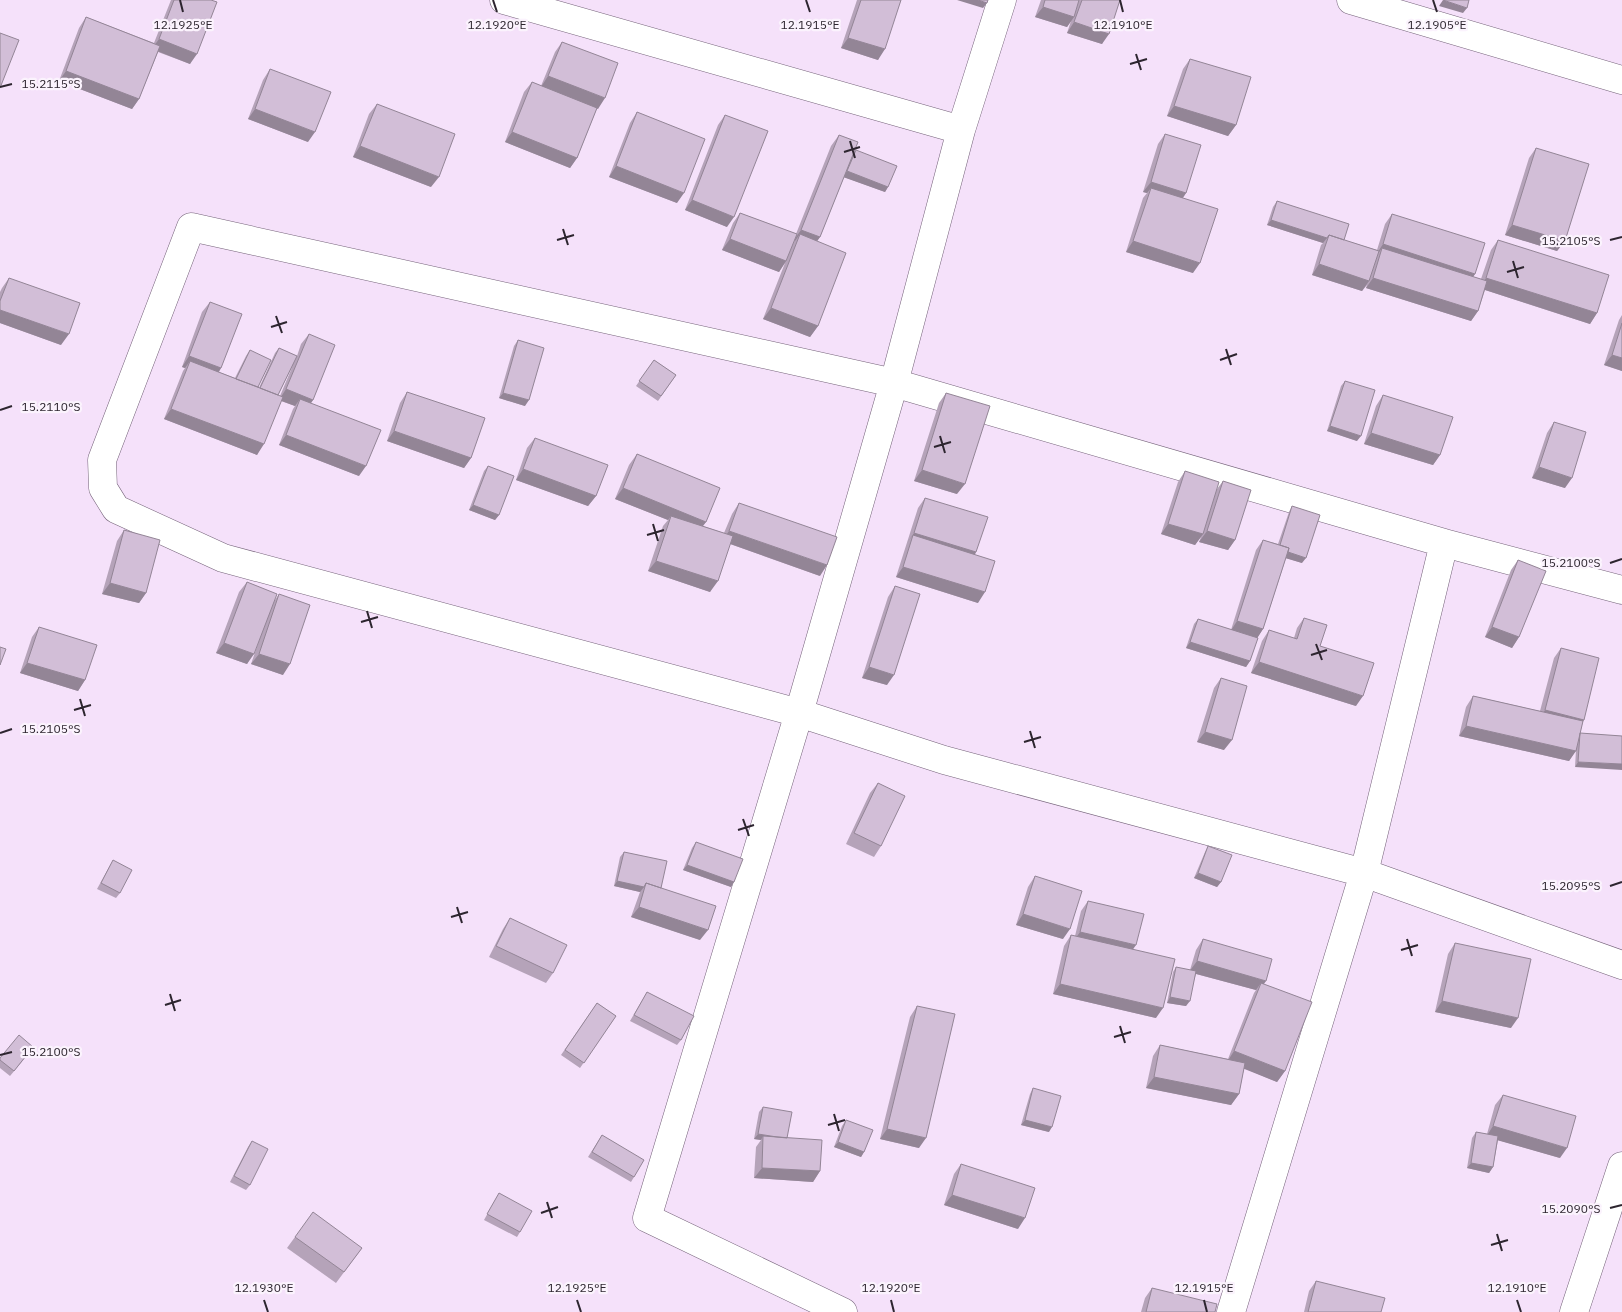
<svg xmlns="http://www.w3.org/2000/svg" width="1622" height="1312" font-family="'IBM Plex Sans',sans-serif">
	<rect width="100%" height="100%" fill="#f5e1fa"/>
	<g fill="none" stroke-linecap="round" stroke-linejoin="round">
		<defs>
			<path id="minor" d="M504,0l457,130
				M1351,0l271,80
				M1622,590l-178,-47 -550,-160 -703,-156 -89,233 1,28 13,21 107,49 576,155 145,47 420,113 258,92
				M843,1312l-196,-94 152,-505 95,-330 67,-253 41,-130
				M1231,1312l133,-439 80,-330
				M1574,1312l48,-146"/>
		</defs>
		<use href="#minor" stroke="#75637a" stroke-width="29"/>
		<use href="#minor" stroke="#fff" stroke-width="28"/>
	</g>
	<path fill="#b5a3b9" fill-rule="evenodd" d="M171,0h40l-21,64 -32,-12 -19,47 -7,10 -73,-28 20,-53 7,-11 68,26z
		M857,0h44l-23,60 -37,-12z
		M1041,0h79l-18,44 -35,-11 4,-12 -4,6 -32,-10z
		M562,42l36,67 -1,-1 -20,50 -7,10 -65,-26 19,-50 8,-10 9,4 14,-34z
		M1190,59l46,66 -8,11 -61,-20 16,-47z
		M270,69l38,73 -60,-23 15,-39z
		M377,104l54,83 -78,-30 16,-43z
		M637,112l40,91 -68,-26 21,-54z
		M725,115l2,112 -42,-17 33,-85z
		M1165,134l21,59 -3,5 10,75 -67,-21 17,-54 4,-5 -4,-1 15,-48z
		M839,135l14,18 3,-3 32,37 -3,5 -41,-15 -24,60 -3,4 1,85 -8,11 -47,-18 22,-56 -6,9 -57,-22 11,-27 7,-10 56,21 35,-88z
		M1536,148l29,93 -8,10 -52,-16 24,-77z
		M1277,201l67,39 33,10 8,-26 7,-10 83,60 -2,3 8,2 10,-29 7,-10 99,73 -7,11 -105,-34 -7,21 -7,10 -105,-33 1,-3 -5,6 -50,-16 9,-30 2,-2 -56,-18 6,-18z
		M9,278l52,67 -61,-22v-31l2,-4z
		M210,302l11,66 -2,4 16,6 11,-22 4,-6 9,38 16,-35 4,-5 18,8 4,-12 8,-10 4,66 -2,3 48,73 -80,-31 14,-36 2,-3 -14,-5 -24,54 -93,-36 19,-48 2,-3 -3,-1 20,-55zM293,365l-13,31 -2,-1z
		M1622,315v56l-18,-6 15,-45z
		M518,340l7,66 -26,-8 15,-52z
		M654,360l22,15 -18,26 -22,-15z
		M1345,381l12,60 -30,-10 14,-45z
		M407,392l64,66 -7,10 -77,-27 13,-38z
		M946,393l11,101 -43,-13 25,-78z
		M1383,395l57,60 -7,10 -69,-21 12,-38z
		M1554,422l11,66 -33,-10 15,-45z
		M535,438l61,58 -8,10 -72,-26 11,-32z
		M637,454l69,68 -3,4 21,7 8,-19 7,-11 81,73 -90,-32 -20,48 -62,-21 15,-45 5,-6 -53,-21 14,-34z
		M488,466l11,49 -4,5 -26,-10 15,-39z
		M1185,471l32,18 6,-8 12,59 -7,10 -29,-8 2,-5 -6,8 -34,-11 17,-52z
		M925,498l51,54 -1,3 3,48 -82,-26 22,-69z
		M1292,506l10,57 -16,-5 -23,71 -6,9 -7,23 -4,6 -60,-19 8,-24 4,-5 33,11 25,-80 7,-10 15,4 11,-32z
		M124,530l22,63 -7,10 -37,-9 15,-53z
		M1518,560l1,77 -7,11 -27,-11 26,-67z
		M247,582l28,18 4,-6 4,81 -32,-11 9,-26 -13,26 -31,-11 23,-61z
		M895,586l-8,99 -25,-7 26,-81z
		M1304,618l16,28 36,60 -105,-33 11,-32 7,-11 25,8 3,-10z
		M39,627l46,53 -7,11 -58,-18 12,-36z
		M1561,648l23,72 -1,1 -3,13 42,2 -47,31 1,-17 -7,11 -110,-25 7,-29 7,-11 67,15 14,-53z
		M1221,678l3,72 -27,-8 17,-54z
		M878,783l3,63 -7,11 -28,-13 24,-51z
		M696,842l38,40 -3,5 -48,-17 9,-22z
		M1208,846l13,36 -4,5 -23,-9 11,-26z
		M624,852l37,36 39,52 -69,-23 9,-25 -26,-6 6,-29z
		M113,860l7,33 -4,5 -19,-9z
		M1035,876l28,63 -47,-14 12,-38z
		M1088,901l45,48 23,69 -103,-24 11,-48 7,-11 4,1 6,-25z
		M510,918l43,55 -7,10 -57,-26 14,-28z
		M1203,939l61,45 21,87 -8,11 -33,-14 -5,26 -8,11 -85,-17 7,-32 7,-11 68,14 26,-66 2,-3 -60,-16 -10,32 -19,-3 6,-31 3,-5 14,3 6,-20z
		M1455,943l56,85 -76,-16 13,-58z
		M647,992l34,48 -4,5 -47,-24z
		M597,1003l19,13 -36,52 -19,-13z
		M917,1006l2,142 -39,-9 30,-122z
		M30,1052l-20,24 -10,-8v-10z
		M1033,1088l16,44 -28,-7 9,-31z
		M1503,1095l57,63 -62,-18 -5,27 -4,6 -22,-5 5,-30 4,-6 11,2 8,-29z
		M763,1107l24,31 33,33 -7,11 -59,-4 2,-31 5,-7 -7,-1 5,-27z
		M846,1120l18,32 -3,5 -27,-10 8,-21z
		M602,1135l32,42 -3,5 -43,-25z
		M252,1141l-2,44 -4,5 -16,-8 18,-35z
		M961,1164l57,65 -74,-24 10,-31z
		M499,1193l21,39 -3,5 -33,-17z
		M295,1237l67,11 -26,35 -49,-35z
		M1316,1281l65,31h-77l5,-21z
		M1152,1288l63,24h-74l4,-14z"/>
	<path fill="#938596" d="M957,0h21l9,3 -4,5z
		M1443,0l24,8 -4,5 -24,-7z
		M1043,7l31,10 -7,10 -32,-10z
		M1074,22l35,12 -7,10 -35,-11z
		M848,38l37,11 -7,11 -37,-12z
		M159,39l38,15 -7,10 -38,-15z
		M66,71l73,28 -7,10 -73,-28z
		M548,76l57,22 -7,11 -57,-22z
		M1174,106l62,19 -8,11 -61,-20z
		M255,109l60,23 -7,10 -60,-23z
		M512,132l65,26 -7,10 -65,-26z
		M360,146l79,31 -8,10 -78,-30z
		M616,166l68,27 -7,10 -68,-26z
		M847,171l41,16 -3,5 -42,-15z
		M1151,182l35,11 -7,10 -28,-15 -4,5 -4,-1z
		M692,200l42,17 -7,10 -42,-17z
		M1271,220l56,18 -4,5 -56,-18z
		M1512,225l53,16 -8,10 -52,-16z
		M801,230l19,7 -7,10 -13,-13 -5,7 -1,-1z
		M730,239l56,22 -7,11 -57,-22z
		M1133,241l67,22 -7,10 -67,-21z
		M1383,244l92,30 -7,10 -86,-36 -5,7h-1z
		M1319,264l50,17 -7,10 -50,-16z
		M1373,278l105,33 -7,10 -105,-33z
		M1486,278l111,35 -7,11 -111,-36z
		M771,308l47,18 -8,11 -47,-18z
		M0,310l69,24 -8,11 -61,-22z
		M1612,355l10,3v13l-18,-6z
		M189,356l32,12 -7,11 -24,-18 -5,7 -3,-1z
		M286,389l27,11 -7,10 -6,-11 -5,7 -16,-6z
		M503,393l26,7 -4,6 -26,-8z
		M171,409l93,35 -7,11 -93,-36z
		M1330,426l31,10 -4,5 -30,-10z
		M394,431l77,27 -7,10 -77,-27z
		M1371,433l69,22 -7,10 -69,-21z
		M286,435l80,31 -7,10 -80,-31z
		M1539,467l33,11 -7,10 -33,-10z
		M523,469l73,27 -8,10 -72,-26z
		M922,470l43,14 -8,10 -43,-13z
		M623,488l83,34 -8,10 -27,-16 -3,4 -53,-21z
		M473,505l26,10 -4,5 -26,-10z
		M1168,524l35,10 -8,11 -34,-11z
		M729,531l98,34 -7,11 -98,-35z
		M1207,531l28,9 -7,10 -29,-8z
		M914,533l62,19 -7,11 -56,-28 -6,8z
		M1279,549l27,9 -4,5 -27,-8z
		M656,561l62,20 -8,11 -62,-21z
		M903,567l82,25 -7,11 -82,-26z
		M110,583l36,10 -7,10 -37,-9z
		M1237,621l26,8 -7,11 -26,-8z
		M1492,627l27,10 -7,11 -27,-11z
		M1190,642l60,19 -4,6 -60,-19z
		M224,643l30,11 -7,10 -31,-11z
		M259,654l31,10 -7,11 -32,-11z
		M1259,662l104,34 -7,10 -105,-33z
		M27,663l58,17 -7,11 -58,-18z
		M869,667l25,8 -7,10 -25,-7z
		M1545,710l39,10 -7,10 -39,-9z
		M1466,726l110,25 -7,10 -110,-25z
		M1205,732l27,8 -8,10 -27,-8z
		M1578,762l44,2v6l-47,-3z
		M687,865l47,17 -3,5 -48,-17z
		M1198,873l23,9 -4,5 -23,-9z
		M617,881l27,6 -4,5 -26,-6z
		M639,907l69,23 -8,10 -69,-23z
		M1023,914l47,15 -7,10 -47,-14z
		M1080,932l56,13 -7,10 -56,-13z
		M1197,961l69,20 -7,10 2,-8 -5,7 -67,-18z
		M1060,984l103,24 -7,10 -103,-24z
		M1170,997l20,4 -4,5 -19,-3z
		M1442,1001l76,17 -7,10 -76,-16z
		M1234,1051l51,20 -8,11 -50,-20z
		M1154,1077l85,17 -8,11 -85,-17z
		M1025,1120l27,7 -3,5 -28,-7z
		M1493,1126l74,22 -7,10 -74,-21z
		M887,1129l39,9 -7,10 -39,-9z
		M758,1134l29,5 -24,-3 -2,4 -7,-1z
		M838,1142l26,10 -3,5 -27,-10z
		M1471,1163l22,4 -4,6 -22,-5z
		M762,1168l58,3 -7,11 -59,-4z
		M952,1195l73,23 -7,11 -74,-24z"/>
	<path fill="#d2bed7" stroke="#938596" d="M174,0h37l6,2 -20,52 -38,-15z
		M861,0h40l-16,49 -37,-11z
		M978,0h10l-1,3z
		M1045,0h34l-5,17 -31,-10z
		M1082,0h38l-11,34 -35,-12z
		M1443,0h26l-2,8z
		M86,17l74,29 -21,53 -73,-28z
		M0,33l19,7 -19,48z
		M562,42l56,21 -13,35 -57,-22z
		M1190,59l61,18 -15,48 -62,-19z
		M270,69l61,23 -16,40 -60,-23z
		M532,82l65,26 -20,50 -65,-26z
		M377,104l78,30 -16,43 -79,-31z
		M637,112l68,27 -21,54 -68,-27z
		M725,115l43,16 -34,86 -42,-17z
		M1165,134l36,11 -15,48 -35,-11z
		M839,135l19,7 -38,95 -19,-7z
		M1536,148l53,16 -24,77 -53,-16z
		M856,150l41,16 -9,21 -41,-16z
		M1151,188l67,21 -18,54 -67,-22z
		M1277,201l72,23 -5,16 -15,-5 -2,3 -56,-18z
		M740,213l57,21 -11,27 -56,-22z
		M1392,214l93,29 -10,31 -92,-30z
		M800,234l46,19 -28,73 -47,-18z
		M1329,235l50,16 -10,30 -50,-17z
		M1498,240l111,35 -12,38 -111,-35z
		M1382,248l105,33 -9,30 -105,-33z
		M9,278l71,25 -11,31 -69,-24v-9z
		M210,302l32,12 -21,54 -32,-12z
		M1622,323v35l-10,-3z
		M309,334l26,11 -22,55 -27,-11z
		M518,340l26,8 -15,52 -26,-7z
		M279,348l18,8 -19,39 -18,-7z
		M250,350l21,10 -13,27 -22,-8z
		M654,360l22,15 -15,21 -22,-15z
		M190,361l93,36 -19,47 -93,-35z
		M1345,381l30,9 -14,46 -31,-10z
		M407,392l78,26 -14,40 -77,-27z
		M946,393l44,13 -25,78 -43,-14z
		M1383,395l70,22 -13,38 -69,-22z
		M300,399l81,31 -15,36 -80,-31z
		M1554,422l32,10 -14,46 -33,-11z
		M535,438l73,27 -12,31 -73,-27z
		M637,454l83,34 -14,34 -83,-34z
		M488,466l26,10 -15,39 -26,-10z
		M1185,471l34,11 -16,52 -35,-10z
		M1223,481l28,9 -16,50 -28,-9z
		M925,498l63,19 -12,35 -62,-19z
		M739,503l98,34 -10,28 -98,-34z
		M1292,506l28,9 -14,43 -18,-6 1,-4 -9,-3z
		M671,516l62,20 -15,45 -62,-20z
		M124,530l36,10 -14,53 -36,-10z
		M913,535l82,26 -10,31 -82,-25z
		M1263,540l26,8 -26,81 -26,-8z
		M1518,560l28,11 -27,66 -27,-10z
		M247,582l30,12 -23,60 -30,-11z
		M895,586l25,8 -26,81 -25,-8z
		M279,594l31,11 -20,59 -31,-10z
		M1304,618l23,7 -7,21 54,17 -11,33 -104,-34 10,-32 28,9z
		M1198,619l60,19 -8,23 -60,-19z
		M39,627l58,18 -12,35 -58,-17z
		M0,647l6,2 -6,16z
		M1561,648l38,10 -15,62 -39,-10z
		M1221,678l26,8 -15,54 -27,-8z
		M1473,696l110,25 -7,30 -110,-25z
		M1580,733l42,3v28l-44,-2z
		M878,783l27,13 -24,50 -27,-13z
		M696,842l47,17 -9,23 -47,-17z
		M1208,846l24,9 -11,27 -23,-9z
		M624,852l43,9 -6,27 -15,-5 -2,4 -27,-6z
		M113,860l19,10 -12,23 -19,-10z
		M1035,876l47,15 -12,38 -47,-15z
		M646,883l70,23 -8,24 -69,-23z
		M1088,901l56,13 -8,31 -56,-13z
		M510,918l57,27 -14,28 -57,-27z
		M1071,935l104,24 -12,49 -103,-24z
		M1203,939l69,20 -6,22 -69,-20z
		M1455,943l76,16 -13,59 -76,-17z
		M1176,967l20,4 -6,30 -20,-4z
		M1261,983l51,19 -27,69 -51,-20z
		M647,992l47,24 -13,24 -47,-25z
		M597,1003l19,13 -32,47 -19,-13z
		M917,1006l38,8 -29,124 -39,-9z
		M19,1035l14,12 -19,24 -14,-11v-2z
		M1160,1045l85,18 -6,31 -85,-17z
		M1033,1088l28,8 -9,31 -27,-7z
		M1503,1095l73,21 -9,32 -74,-22z
		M763,1107l29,5 -5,26 -10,-1 -19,-3z
		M846,1120l27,10 -9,22 -26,-10z
		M1476,1132l22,4 -5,31 -22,-4z
		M602,1135l42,25 -10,17 -42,-25z
		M763,1136l59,4 -2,31 -58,-3z
		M252,1141l16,8 -18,36 -16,-9z
		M961,1164l74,24 -10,30 -73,-23z
		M499,1193l33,18 -12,21 -33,-18z
		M313,1212l49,36 -18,24 -49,-35z
		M1316,1281l69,17 -4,14h-73z
		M1152,1288l65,16 -2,8h-69z"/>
	<path fill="none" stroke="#2d252f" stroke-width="2" d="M180,0l3,12M493,0l4,12M806,0l4,12M1120,0l3,12M1433,0l4,12M1136,54l5,16M1130,64l17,-5M0,87l12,-3M850,141l5,17M844,152l16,-5M563,229l5,16M557,240l17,-5M1610,240l12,-3M1513,261l5,17M1507,272l17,-5M276,316l6,17M271,327l16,-5M1226,349l5,16M1220,360l17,-6M0,410l12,-4M940,436l5,17M934,447l17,-5M653,524l5,17M647,535l17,-5M1610,563l12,-4M367,611l5,17M361,622l17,-5M1316,644l6,16M1311,655l16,-5M80,699l5,17M74,710l17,-5M1030,731l5,17M0,733l12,-4M1024,742l17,-5M743,819l6,17M738,830l16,-5M1610,886l12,-4M457,907l5,16M451,917l17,-5M1407,939l5,17M1401,950l17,-5M170,994l5,17M165,1005l16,-5M1120,1026l5,17M1114,1037l17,-5M0,1055l12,-3M834,1114l5,17M828,1125l17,-5M547,1202l5,16M1610,1208l12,-3M541,1213l17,-6M1497,1234l5,17M1491,1245l17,-5M264,1300l4,12M577,1300l4,12M891,1300l3,12M1204,1300l3,12M1517,1300l4,12"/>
	<g font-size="12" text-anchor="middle" fill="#2d252f" stroke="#fbf3fd" stroke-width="4.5" stroke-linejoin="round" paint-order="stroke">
		<text x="183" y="29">12.1925°E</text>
		<text x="497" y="29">12.1920°E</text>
		<text x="810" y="29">12.1915°E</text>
		<text x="1123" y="29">12.1910°E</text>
		<text x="1437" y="29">12.1905°E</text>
		<text x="51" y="88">15.2115°S</text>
		<text x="1571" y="245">15.2105°S</text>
		<text x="51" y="411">15.2110°S</text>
		<text x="1571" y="567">15.2100°S</text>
		<text x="51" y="733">15.2105°S</text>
		<text x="1571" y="890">15.2095°S</text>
		<text x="51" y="1056">15.2100°S</text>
		<text x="1571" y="1213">15.2090°S</text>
		<text x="264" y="1292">12.1930°E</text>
		<text x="577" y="1292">12.1925°E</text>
		<text x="891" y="1292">12.1920°E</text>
		<text x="1204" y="1292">12.1915°E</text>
		<text x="1517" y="1292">12.1910°E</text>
	</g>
</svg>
